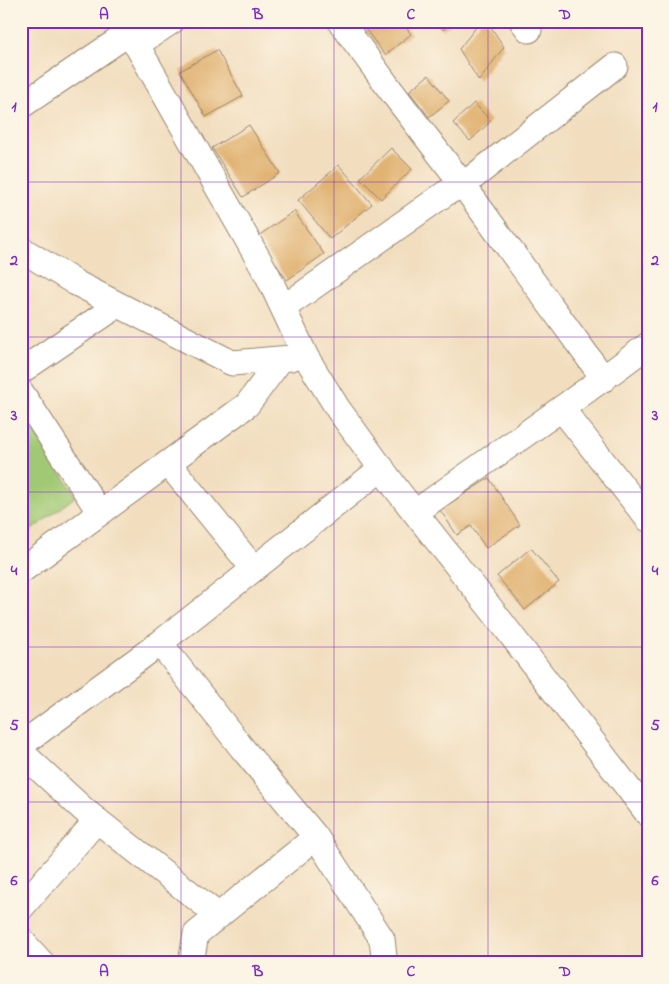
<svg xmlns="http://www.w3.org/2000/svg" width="669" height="984" font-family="'Indie Flower',sans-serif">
	<rect width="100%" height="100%" fill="#fcf5e5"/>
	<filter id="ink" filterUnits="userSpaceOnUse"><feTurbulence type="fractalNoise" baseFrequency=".02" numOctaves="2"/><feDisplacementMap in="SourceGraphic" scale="10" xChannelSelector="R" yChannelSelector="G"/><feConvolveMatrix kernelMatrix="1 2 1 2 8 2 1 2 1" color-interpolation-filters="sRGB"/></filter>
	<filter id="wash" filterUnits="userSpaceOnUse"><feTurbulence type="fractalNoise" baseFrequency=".0096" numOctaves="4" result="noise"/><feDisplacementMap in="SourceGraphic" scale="20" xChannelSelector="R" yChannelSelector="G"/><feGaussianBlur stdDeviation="1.12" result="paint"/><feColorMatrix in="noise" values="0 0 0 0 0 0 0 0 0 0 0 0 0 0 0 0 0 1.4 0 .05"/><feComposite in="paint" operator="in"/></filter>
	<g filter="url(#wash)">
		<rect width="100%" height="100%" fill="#f2debf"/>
		<path fill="#a1c975" stroke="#6e7a4a" d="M21,409l55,87 -55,42z"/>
		<g id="blocks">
			<path fill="#e1b373" d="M359,21h42l10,13 -26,21z
				M436,21h18l-11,9z
				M481,21h6l17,26 -25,34 -20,-32z
				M217,50l26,46 -37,21 -26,-46z
				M429,75l20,26 -20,16 -20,-26z
				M474,103l17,18 -21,20 -17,-18z
				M249,125l31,48 -37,24 -31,-49z
				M391,148l21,21 -31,30 -21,-21z
				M339,165l33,39 -42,35 -32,-39z
				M294,211l30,43 -37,26 -30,-43z
				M489,478l31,47 -34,23 -15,-22 -14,9 -17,-25z
				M531,548l28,34 -34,28 -28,-34z"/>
		</g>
	</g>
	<g filter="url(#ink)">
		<use href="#blocks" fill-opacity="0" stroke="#96846e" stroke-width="1"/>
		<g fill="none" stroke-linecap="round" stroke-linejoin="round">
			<defs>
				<path id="minor" d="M123,21l145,255 38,81 32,52 60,82 101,128 149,195
					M522,21l7,9
					M136,45l36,-24
					M21,106l108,-73
					M21,249l55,34 156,80 59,-5
					M283,308l163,-115 17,-8 -71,-93 -52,-71
					M21,371l97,-66
					M604,379l-141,-194 152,-119
					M21,392l79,121
					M562,409l86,110
					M168,463l86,106
					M416,512c77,-56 156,-109 232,-167
					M21,571l226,-166 34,-46
					M160,643l82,105 74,89 66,102 2,18 -2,6
					M21,745l139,-102 222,-175
					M21,752l63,58 135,106
					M21,908l76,-88
					M21,940l21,23
					M191,963l5,-29 120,-97"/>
			</defs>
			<use href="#minor" stroke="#96846e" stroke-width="27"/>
			<use href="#minor" stroke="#fff" stroke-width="25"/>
		</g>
	</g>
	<path fill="none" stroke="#7b2cbf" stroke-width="1" stroke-opacity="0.55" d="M181,21v942M334,21v942M488,21v942M21,182h627M21,337h627M21,492h627M21,647h627M21,802h627"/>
	<rect width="669" height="984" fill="none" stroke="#fcf5e5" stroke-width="55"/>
	<rect x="28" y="28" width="614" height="928" fill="none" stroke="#7b2cbf" stroke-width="2"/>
	<g font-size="16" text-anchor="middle" font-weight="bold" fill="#7b2cbf">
		<text x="104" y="19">A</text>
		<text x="258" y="19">B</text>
		<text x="411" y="19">C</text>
		<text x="565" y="19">D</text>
		<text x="14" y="111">1</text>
		<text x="655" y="111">1</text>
		<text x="14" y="265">2</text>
		<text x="655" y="265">2</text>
		<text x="14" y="420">3</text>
		<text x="655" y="420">3</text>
		<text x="14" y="575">4</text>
		<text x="655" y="575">4</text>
		<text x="14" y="730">5</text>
		<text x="655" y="730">5</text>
		<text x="14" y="885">6</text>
		<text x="655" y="885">6</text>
		<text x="104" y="976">A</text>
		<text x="258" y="976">B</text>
		<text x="411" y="976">C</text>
		<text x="565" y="976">D</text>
	</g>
</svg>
